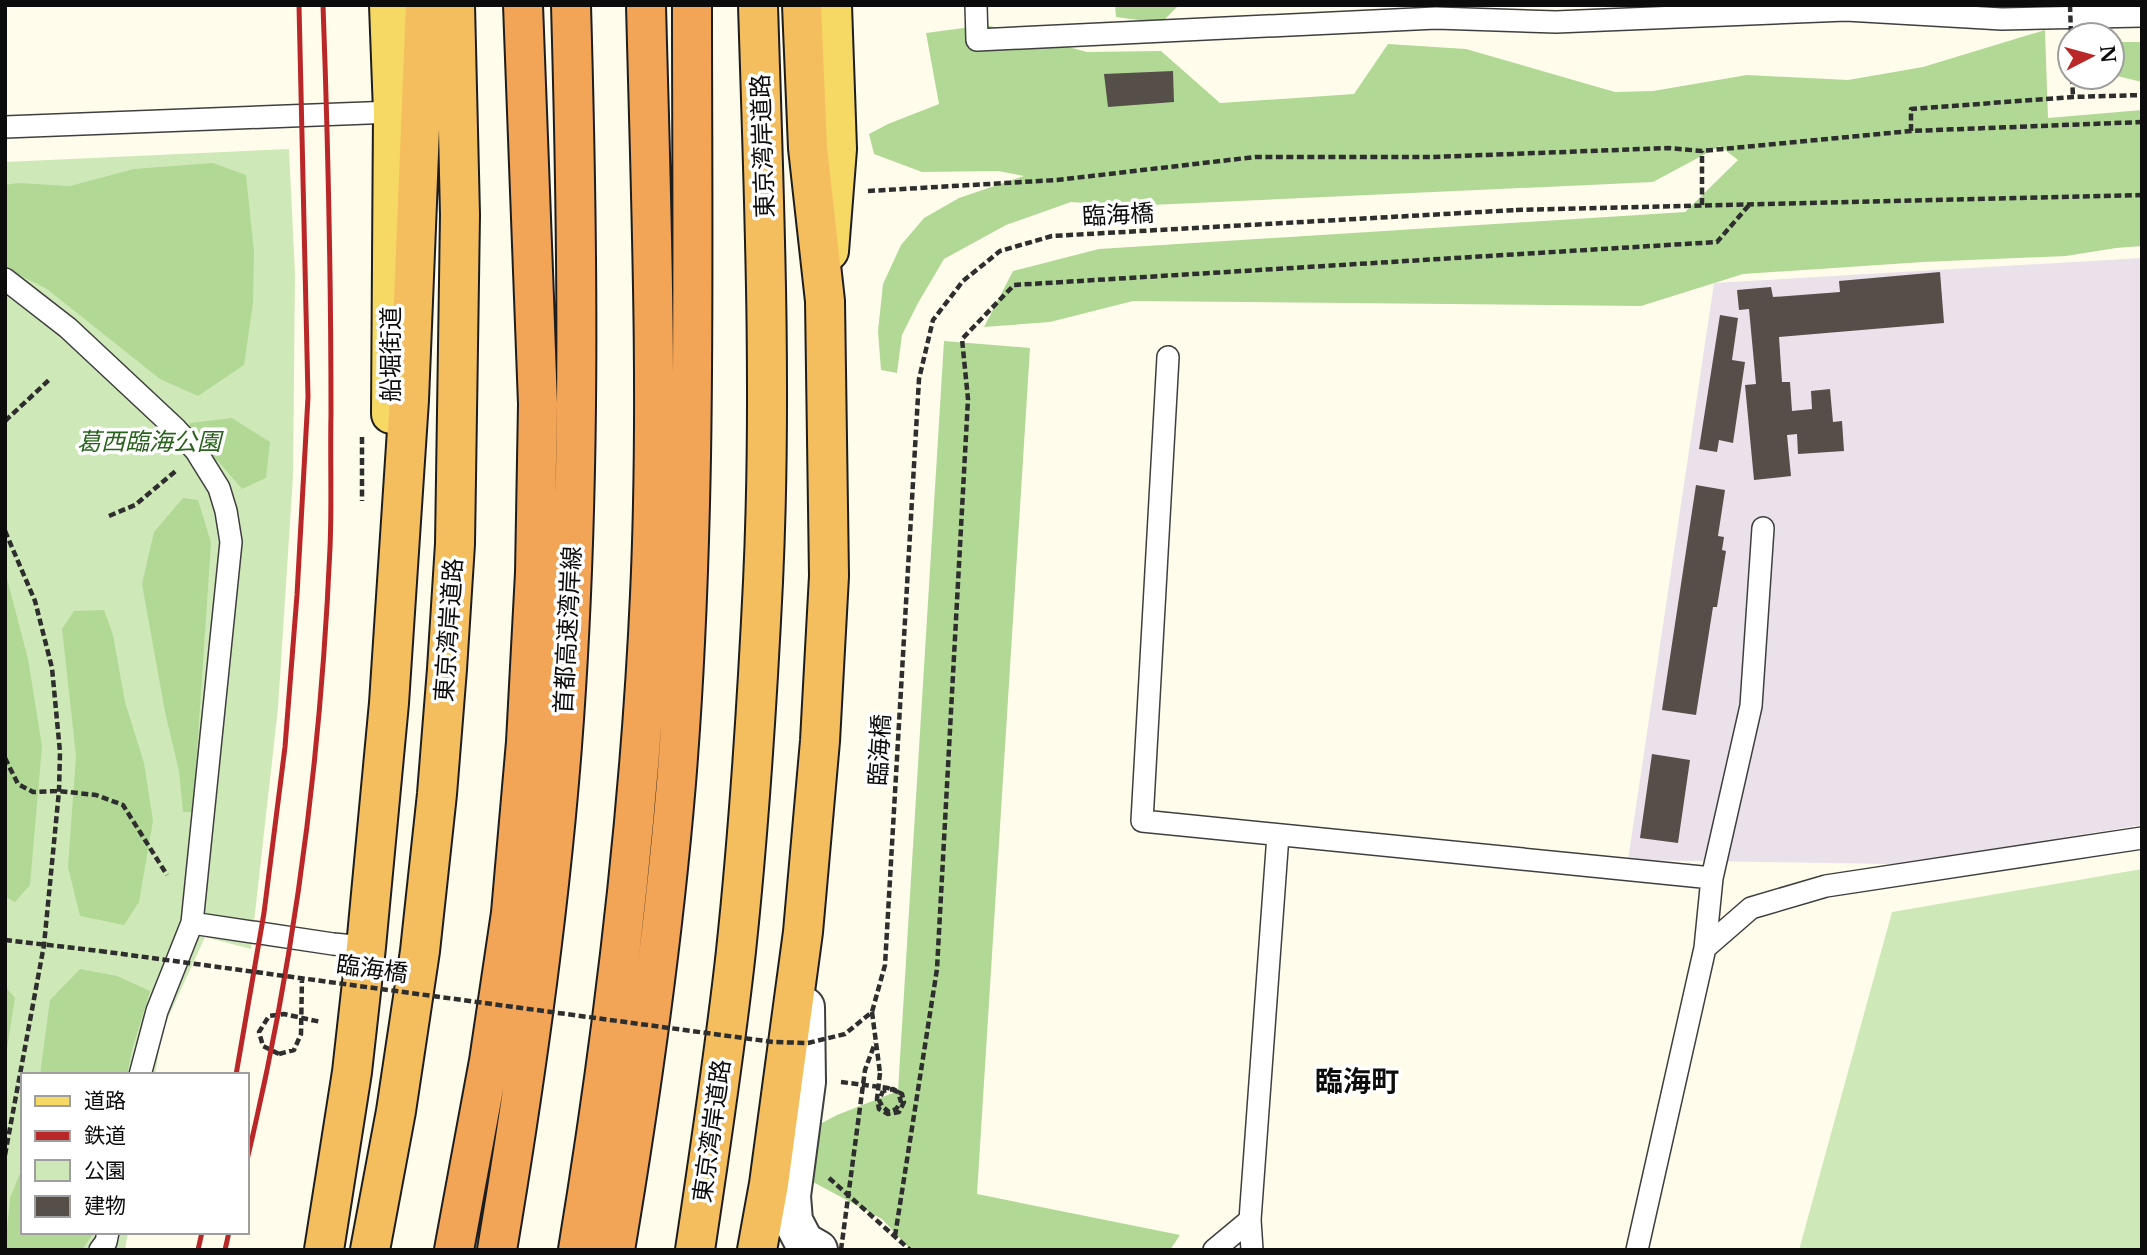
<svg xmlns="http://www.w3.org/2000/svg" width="2147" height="1255" font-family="'Libre Baskerville','Noto Sans JP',serif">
	<rect width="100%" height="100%" fill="#fffcec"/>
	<path fill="#eae1eb" d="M2142,258v567l-249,39 -265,-4 86,-577z"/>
	<path fill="#cfe8b7" d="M289,149l6,126 -2,201 -15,232 -27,241 -46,-12 -43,94 -7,44h-132v157h105l-3,18h-120v-1088z
		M2142,869v381h-343l93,-338z"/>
	<path fill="#b2d896" d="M1115,5h64l-18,18 -45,-6z
		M986,25l101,27 74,-1 59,52 134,-9 34,-50 78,5 149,43 38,-1 94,-16 101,5 75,-13 122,-37 3,88 94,-8v136l-26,2 -50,8 -143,6 -180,12 -102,32 -508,-5 -83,21 -66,5 29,-56 86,-22 586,-37 53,-52 -18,-14 -67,36 -524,24 -58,-4 -65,23 -62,34 -26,44 -16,32 -5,38 -16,-3 -3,-39 5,-47 18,-39 23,-27 35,-20 65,-22 -26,-5 -76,1 -48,-18 -5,-20 19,-10 51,-20 -13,-71z
		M2116,42h26v40l-25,-6z
		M213,163l33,12 8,77 -1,51 -9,62 -46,31 -38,-17 -113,-90 -42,-21v-83l13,-2 52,3 64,-17z
		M944,341l86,7 -53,846 203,41 -10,15h-259l-29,-31 -69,-37 -8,-50 32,-17 61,-24z
		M232,418l38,24 -4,36 -24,11 -24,-28 -14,2 -19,-20 5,-20z
		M183,498l15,2 13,43 -18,269h-10l-4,-41 -14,-59 -23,-128 12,-52z
		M5,571l23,88 14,87 -12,139 -15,17 -10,-5z
		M104,610l9,25 12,67 19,61 9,58 -14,81 -15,23 -44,-9 -12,-49 8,-111 -14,-127 12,-18z
		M80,969l37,7 33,15 -18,59 -5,25h-87l10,-75z
		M5,986l10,12 -10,63z
		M23,1166v66h71l-12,18h-77l5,-52z"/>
	<path fill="#554e49" d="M1173,71l1,31 -66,5 -4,-33z
		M1940,272l4,51 -165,14 3,45h8l2,29 20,-2 -1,-18 19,-2 3,33 9,-1 2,30 -46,3 -1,-20 -10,1 4,41 -37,4 -9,-95 11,-1 -7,-75 -10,1 -2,-20 34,-3 2,10 67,-5 -1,-11z
		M1720,315l18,3 -6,42 13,2 -12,81 -14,-3 -2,12 -18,-3z
		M1696,485l29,5 -7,46 6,1 -2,13 4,1 -9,56h-4l-17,108 -34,-5z
		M1652,754l38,6 -12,83 -38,-5z"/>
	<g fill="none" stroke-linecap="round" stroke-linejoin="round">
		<defs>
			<path id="service" d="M976,5l1,35 459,-22 120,4 290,-12 156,9 140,-3
				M5,127l388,-15
				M5,279l63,49 108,101 20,22 23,37 7,23 5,31 -39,381 141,21 33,3
				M1168,357l-26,464 570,57
				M1705,948l7,-70 39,-172 12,-178
				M140,1075l17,-64 35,-88
				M1250,1220l2,30
				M100,1250l6,-8 2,-10
				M1214,1250l36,-30 28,-385
				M1637,1250l68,-302 46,-40 75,-22 316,-48"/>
			<path id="tertiary" d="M805,1007l1,75 -15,114 2,25 11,21 14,8"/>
			<path id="primary" d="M389,5l4,107 -2,302
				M829,251l8,-102 -5,-144"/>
			<path id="trunk" d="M324,1250l28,-178 14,-125 23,-244 20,-303 16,-395
				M370,1250l26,-139 24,-160 17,-157 10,-125 8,-125 5,-329 -5,-210
				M695,1250c15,-100 30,-199 41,-299 13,-122 21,-246 27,-369 9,-192 1,-385 -5,-577
				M757,1250l12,-66 34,-252 17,-191 9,-165 -4,-275 -17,-153 -6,-143"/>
			<path id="motorway" d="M454,1250l35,-189 22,-148 15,-171 9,-169 3,-169 -15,-399
				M497,1250c28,-167 52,-335 65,-504 19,-247 16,-494 9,-741
				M578,1250c36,-219 62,-434 72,-655 9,-196 1,-393 -4,-590
				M615,1250c26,-155 48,-311 61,-467 21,-258 16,-519 16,-778"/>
		</defs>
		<use href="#service" stroke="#3f3f3f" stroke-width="24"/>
		<use href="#tertiary" stroke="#3f3f3f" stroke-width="42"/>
		<use href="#primary" stroke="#1d1d1d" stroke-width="42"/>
		<use href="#trunk" stroke="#1d1d1d" stroke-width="42"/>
		<use href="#motorway" stroke="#1d1d1d" stroke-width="42"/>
		<path stroke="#2e2e2e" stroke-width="4.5" stroke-dasharray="7 3.5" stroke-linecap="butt" d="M2072,77l1,20
			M1911,131v-22l162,-12 69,-2
			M868,191l189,-11 198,-23h177l236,-9 34,3 209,-20 231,-9
			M1702,205v-54
			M1516,210l626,-15
			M5,421l44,-41
			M362,437v64
			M109,516l26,-11 42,-35
			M5,531l30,70 17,67 8,84 -1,39 -15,154 -39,210
			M5,758l13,26 15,8 26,-1 37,4 27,10 44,70
			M5,940l95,11
			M872,1012l8,61
			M279,1054l-16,-8 -4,-14 10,-16 15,-2 37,8
			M841,1082l47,6 10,4 3,10 -5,7 -7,3 -7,-6 -3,-6 4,-9
			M829,1178l81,72
			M895,1236l42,-267 31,-570 -6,-60 52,-54 703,-43 33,-38"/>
		<use href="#service" stroke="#fff" stroke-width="21"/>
		<use href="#tertiary" stroke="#fff" stroke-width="38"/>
		<use href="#primary" stroke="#f6d865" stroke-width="38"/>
		<use href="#trunk" stroke="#f4be5e" stroke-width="38"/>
		<use href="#motorway" stroke="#f2a457" stroke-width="38"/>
		<path stroke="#ba2729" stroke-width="5" d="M236,1075l28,-162 21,-166 12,-152 11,-198 -9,-392
			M247,1160c48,-200 74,-406 83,-612 2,-45 0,-90 1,-134 0,-136 -3,-273 -8,-409
			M198,1250l4,-18
			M225,1250l4,-18"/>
		<path stroke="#2e2e2e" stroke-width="4.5" stroke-dasharray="7 3.5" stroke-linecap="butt" d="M2070,5l1,30
			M100,951l673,91 35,1 37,-9 27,-22 13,-47 34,-586 14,-59 30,-39 37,-30 52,-15 464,-26
			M279,1054l15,-4 7,-16 1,-57
			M880,1073l-3,26 2,10 9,5 11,-2 5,-10 -2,-8 -9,-5 -10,2
			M841,1250l24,-180 10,-27"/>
	</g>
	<g text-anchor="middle" stroke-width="7" stroke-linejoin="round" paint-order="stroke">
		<g font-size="24" fill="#0c0c0c" stroke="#fff">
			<text transform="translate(763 146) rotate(-92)" y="8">東京湾岸道路</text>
			<text transform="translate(1118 215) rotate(-3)" y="8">臨海橋</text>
			<text transform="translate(391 354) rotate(-90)" y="8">船堀街道</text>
			<text transform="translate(449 630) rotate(-86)" y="8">東京湾岸道路</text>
			<text transform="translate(568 630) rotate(-87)" y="8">首都高速湾岸線</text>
			<text transform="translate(880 750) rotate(-87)" y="8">臨海橋</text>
			<text transform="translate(372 969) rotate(8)" y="8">臨海橋</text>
			<text transform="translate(712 1131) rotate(-82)" y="8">東京湾岸道路</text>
		</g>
		<g font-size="24" font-style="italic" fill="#2a631e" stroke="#fff">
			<text x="149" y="450">葛西臨海公園</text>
		</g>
		<g font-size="28" font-weight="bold" fill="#0c0c0c" stroke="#fff">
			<text x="1357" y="1091">臨海町</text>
		</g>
	</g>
	<rect width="2147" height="1255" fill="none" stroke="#0c0c0c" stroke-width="14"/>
	<rect x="21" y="1073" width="228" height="161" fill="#ffffff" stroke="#9e9e9e" stroke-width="2"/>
	<rect x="35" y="1096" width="35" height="10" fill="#f6d865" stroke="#9e9e9e" stroke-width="2"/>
	<text x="84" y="1108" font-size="21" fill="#0c0c0c">道路</text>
	<rect x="35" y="1131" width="35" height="10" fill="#ba2729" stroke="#9e9e9e" stroke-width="2"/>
	<text x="84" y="1143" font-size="21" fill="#0c0c0c">鉄道</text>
	<rect x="35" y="1160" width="35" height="21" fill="#cfe8b7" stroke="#9e9e9e" stroke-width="2"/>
	<text x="84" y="1178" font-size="21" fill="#0c0c0c">公園</text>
	<rect x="35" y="1196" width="35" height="21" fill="#554e49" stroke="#9e9e9e" stroke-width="2"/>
	<text x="84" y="1213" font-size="21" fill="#0c0c0c">建物</text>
	<g transform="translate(2091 56) rotate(84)"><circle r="33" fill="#ffffff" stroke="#9e9e9e" stroke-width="2"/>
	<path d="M0-5L12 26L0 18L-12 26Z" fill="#ba2729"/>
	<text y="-10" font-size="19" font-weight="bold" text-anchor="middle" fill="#0c0c0c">N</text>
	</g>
</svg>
